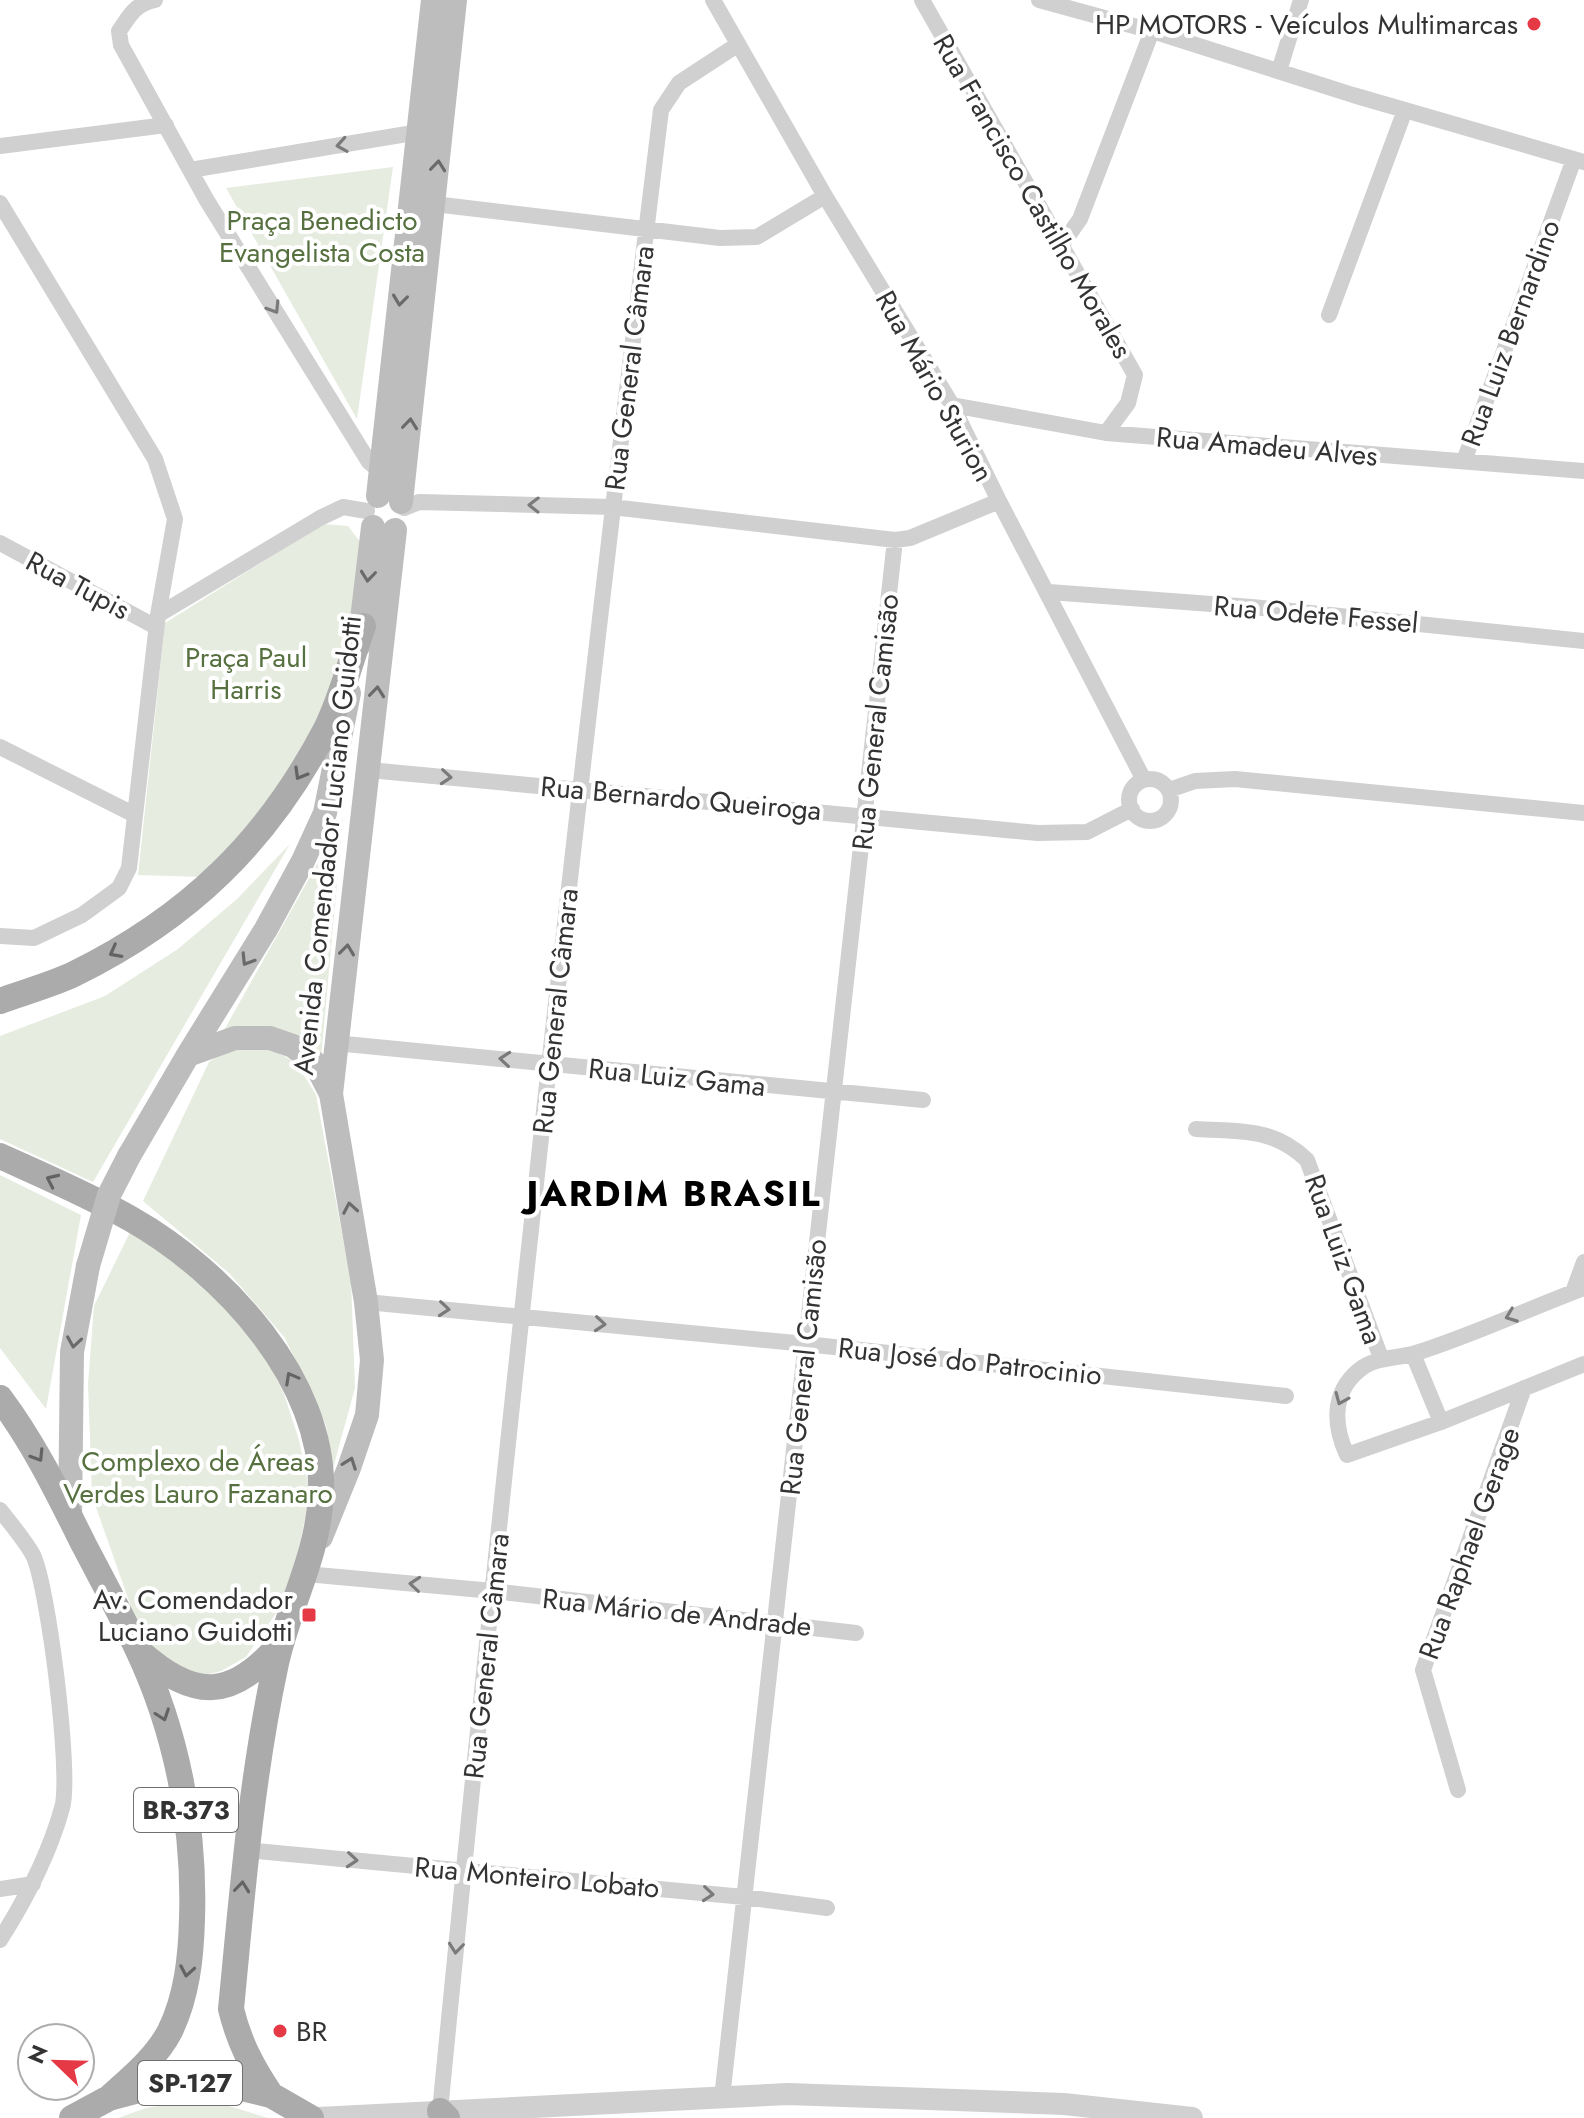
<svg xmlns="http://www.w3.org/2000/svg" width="1584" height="2118" font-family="Jost,sans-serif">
	<rect width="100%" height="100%" fill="#fff"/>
	<path fill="#e6ecdf" d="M393,167l-36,252 -131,-231z
		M323,524l25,2 16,21 -10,83 -34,91 -53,91 -64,65 -65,-2 27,-252z
		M343,818l-22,240 -98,-26z
		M290,844l-197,338 -93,-43v-103l105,-40 73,-47 58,-49z
		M255,1046c37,9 42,16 61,49l35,186 4,107 -22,80 -7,-43 -41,-87 -56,-65 -86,-72 66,-139 17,-13z
		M0,1175l81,40 -35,194 -46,-61z
		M131,1230l88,68 43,51 22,45 15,46 11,53 -13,65 -16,48 -35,51 -25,14 -19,5 -28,-5 -33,-36 -49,-139 -4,-112 6,-78z
		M181,2102l38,1 49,15h-150l28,-10z"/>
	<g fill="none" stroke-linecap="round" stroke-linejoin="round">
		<path stroke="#d0d0d0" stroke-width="16" d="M155,0c-21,5 -24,14 -36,31l2,14 85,154 163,263 10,8
			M713,0l112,196 127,209 47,96 145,279
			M922,0l213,375 -7,28 -22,30
			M1039,0l113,31 201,64 231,67
			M1279,71l22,-71
			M0,146l166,-21
			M190,170l229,-38
			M0,203l155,256 20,60 -17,96 -29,253 -10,20 -37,27 -48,23 -34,-2
			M434,204l286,34 37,-1 68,-41
			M1061,246l19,-27 72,-188
			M1329,315l76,-205
			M952,405l154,28 478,38
			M1464,461l110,-302
			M404,508l15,-6 193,5 283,33 15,-2 89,-37
			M0,543l156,84
			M1049,592l203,15 332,34
			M158,615l162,-97 23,-11 24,4
			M0,747l135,68
			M369,770l669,63 49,-1 45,-23
			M1129 800a21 21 0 1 1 42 0a21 21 0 1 1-42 0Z
			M1169,790l26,-9 40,-2 349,34
			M335,1043l588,57
			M1196,1129c45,3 76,-2 111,31l74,198
			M1584,1288c-56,21 -111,47 -168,65 -20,6 -40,3 -58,18 -27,23 -24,56 -11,84l94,-33 143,-58
			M1573,1292l11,-30
			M366,1302l440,42 480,52
			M1413,1354l28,68
			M0,1510c11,14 24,29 33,45 15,30 39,221 29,253 -13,47 -36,91 -62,132
			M306,1574l187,17 363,42
			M1458,1790l-35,-120 101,-282
			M246,1850l498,47 83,11
			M0,1889l33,-5
			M722,2098l173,-1558
			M440,2111c65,-668 139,-1335 221,-2001l18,-27 58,-38"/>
		<path stroke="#d0d0d0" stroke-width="22" d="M318,2118l470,-24 276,10 128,14"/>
		<path stroke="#bdbdbd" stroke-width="24" d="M378,496l55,-496
			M401,502l54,-502
			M359,645l14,-118
			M188,1055l47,-17h35l23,8 22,17 16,31
			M129,1156l59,-101 78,-126 37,-68 22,-48 24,-120
			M70,1518l2,-166 16,-86
			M321,1537l28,-69 18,-53 5,-55 -6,-58 -35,-208 64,-564"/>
		<path stroke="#ababab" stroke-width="26" d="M0,1001c24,-9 51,-16 74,-27 114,-56 193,-132 252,-245 16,-32 25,-70 37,-103
			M0,1156c44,20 89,39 131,63 92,52 195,162 190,275 -3,65 -34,114 -46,174 -24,113 -33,227 -44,341 8,33 21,58 40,86
			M0,1398c34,45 59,97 84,147 18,34 36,68 53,103 40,84 58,178 55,271 -1,38 -5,77 -22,112 -14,27 -39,47 -61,67
			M141,1653c53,47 91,47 139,-9
			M440,2111l7,7
			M72,2118l37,-20 53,-14 55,-2 54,13 40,23"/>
		<path stroke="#bdbdbd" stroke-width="24" d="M88,1266l21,-71 20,-39"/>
	</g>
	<defs><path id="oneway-chevron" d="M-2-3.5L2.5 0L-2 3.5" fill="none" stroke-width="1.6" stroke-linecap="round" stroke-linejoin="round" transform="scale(2)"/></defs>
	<g stroke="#7a7a7a">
		<use href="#oneway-chevron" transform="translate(342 145) rotate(171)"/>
		<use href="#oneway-chevron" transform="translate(274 308) rotate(58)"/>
		<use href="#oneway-chevron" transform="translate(534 505) rotate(-179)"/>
		<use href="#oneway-chevron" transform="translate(446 777) rotate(5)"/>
		<use href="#oneway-chevron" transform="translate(505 1059) rotate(-175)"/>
		<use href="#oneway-chevron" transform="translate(444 1309) rotate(5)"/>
		<use href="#oneway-chevron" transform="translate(1511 1316) rotate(159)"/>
		<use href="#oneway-chevron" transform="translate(600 1324) rotate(5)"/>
		<use href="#oneway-chevron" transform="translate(1341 1399) rotate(113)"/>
		<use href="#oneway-chevron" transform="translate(415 1584) rotate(-175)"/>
		<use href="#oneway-chevron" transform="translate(352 1860) rotate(5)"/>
		<use href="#oneway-chevron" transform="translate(708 1894) rotate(5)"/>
		<use href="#oneway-chevron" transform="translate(456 1948) rotate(96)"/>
	</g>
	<g stroke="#6a6a6a">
		<use href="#oneway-chevron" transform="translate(438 166) rotate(-84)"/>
		<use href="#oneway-chevron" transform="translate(400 300) rotate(97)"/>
		<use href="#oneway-chevron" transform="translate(410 424) rotate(-84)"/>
		<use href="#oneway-chevron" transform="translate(368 576) rotate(96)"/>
		<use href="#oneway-chevron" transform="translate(377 692) rotate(-84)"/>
		<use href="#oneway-chevron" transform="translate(347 950) rotate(-83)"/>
		<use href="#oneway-chevron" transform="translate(247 960) rotate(122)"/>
		<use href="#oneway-chevron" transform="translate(350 1208) rotate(-100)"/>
		<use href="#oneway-chevron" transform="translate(74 1342) rotate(99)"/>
		<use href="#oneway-chevron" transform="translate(350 1463) rotate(-70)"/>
	</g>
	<g stroke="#636363">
		<use href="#oneway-chevron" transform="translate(300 774) rotate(120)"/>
		<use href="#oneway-chevron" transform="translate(115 952) rotate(152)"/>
		<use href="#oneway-chevron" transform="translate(52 1180) rotate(-155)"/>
		<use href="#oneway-chevron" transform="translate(291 1378) rotate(-119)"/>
		<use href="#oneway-chevron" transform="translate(38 1456) rotate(58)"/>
		<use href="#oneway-chevron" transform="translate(163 1715) rotate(71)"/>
		<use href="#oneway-chevron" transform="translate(242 1887) rotate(-84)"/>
		<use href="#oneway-chevron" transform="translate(187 1971) rotate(100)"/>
	</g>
	<g fill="#e63946" stroke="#fff" stroke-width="3">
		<circle cx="1534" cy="24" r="8"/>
		<rect x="301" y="1607" width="16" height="16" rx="4"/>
		<circle cx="280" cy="2031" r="8"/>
	</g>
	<g text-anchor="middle" stroke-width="8" stroke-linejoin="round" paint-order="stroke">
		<g fill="#fff" stroke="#707070" stroke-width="2">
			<rect x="134" y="1788" width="104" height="44" rx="6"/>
			<rect x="138" y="2061" width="104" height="44" rx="6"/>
		</g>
		<g font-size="26" font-weight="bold" fill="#333">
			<text x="186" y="1819">BR-373</text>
			<text x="190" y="2092">SP-127</text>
		</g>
		<g font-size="28" fill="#333" stroke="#fff" text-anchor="end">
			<text x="1518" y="34">HP MOTORS - Veículos Multimarcas</text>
			<text x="293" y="1609">Av. Comendador<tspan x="293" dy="32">Luciano Guidotti</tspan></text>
			<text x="296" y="2041" text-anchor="start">BR</text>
		</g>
		<g font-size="28" fill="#333" stroke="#fff">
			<text transform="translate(1033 196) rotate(60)" y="10">Rua Francisco Castilho Morales</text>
			<text transform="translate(1510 333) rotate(-70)" y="10">Rua Luiz Bernardino</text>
			<text transform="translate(629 368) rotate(-83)" y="10">Rua General Câmara</text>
			<text transform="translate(935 386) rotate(61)" y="10">Rua Mário Sturion</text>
			<text transform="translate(1267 446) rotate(5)" y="10">Rua Amadeu Alves</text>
			<text transform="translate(78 585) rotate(28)" y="10">Rua Tupis</text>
			<text transform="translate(1316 614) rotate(5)" y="10">Rua Odete Fessel</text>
			<text transform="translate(875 722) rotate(-84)" y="10">Rua General Camisão</text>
			<text transform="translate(681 798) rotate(5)" y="10">Rua Bernardo Queiroga</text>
			<text transform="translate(327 845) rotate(-84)" y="10">Avenida Comendador Luciano Guidotti</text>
			<text transform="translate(555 1011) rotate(-84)" y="10">Rua General Câmara</text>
			<text transform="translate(677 1077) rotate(6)" y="10">Rua Luiz Gama</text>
			<text transform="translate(1344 1259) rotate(70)" y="10">Rua Luiz Gama</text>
			<text transform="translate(970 1361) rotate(6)" y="10">Rua José do Patrocinio</text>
			<text transform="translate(803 1367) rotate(-84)" y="10">Rua General Camisão</text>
			<text transform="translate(1469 1543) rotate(-70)" y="10">Rua Raphael Gerage</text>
			<text transform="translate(677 1612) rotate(6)" y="10">Rua Mário de Andrade</text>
			<text transform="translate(486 1656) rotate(-84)" y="10">Rua General Câmara</text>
			<text transform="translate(537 1877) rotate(5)" y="10">Rua Monteiro Lobato</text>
		</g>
		<g font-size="28" fill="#56703f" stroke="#fff">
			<text x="322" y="230">Praça Benedicto<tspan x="322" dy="32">Evangelista Costa</tspan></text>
			<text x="246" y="667">Praça Paul<tspan x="246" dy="32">Harris</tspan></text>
			<text x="198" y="1471">Complexo de Áreas<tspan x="198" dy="32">Verdes Lauro Fazanaro</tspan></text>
		</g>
		<g font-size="36" font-weight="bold" letter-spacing="2" fill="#000" stroke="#fff">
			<text x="674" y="1206">JARDIM BRASIL</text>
		</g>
	</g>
	<g transform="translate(56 2062) rotate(293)"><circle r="38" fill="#ffffff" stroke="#adadad" stroke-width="2"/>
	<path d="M0-6L14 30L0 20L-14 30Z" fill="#e63946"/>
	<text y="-12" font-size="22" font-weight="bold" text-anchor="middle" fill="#333333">N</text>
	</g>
</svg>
